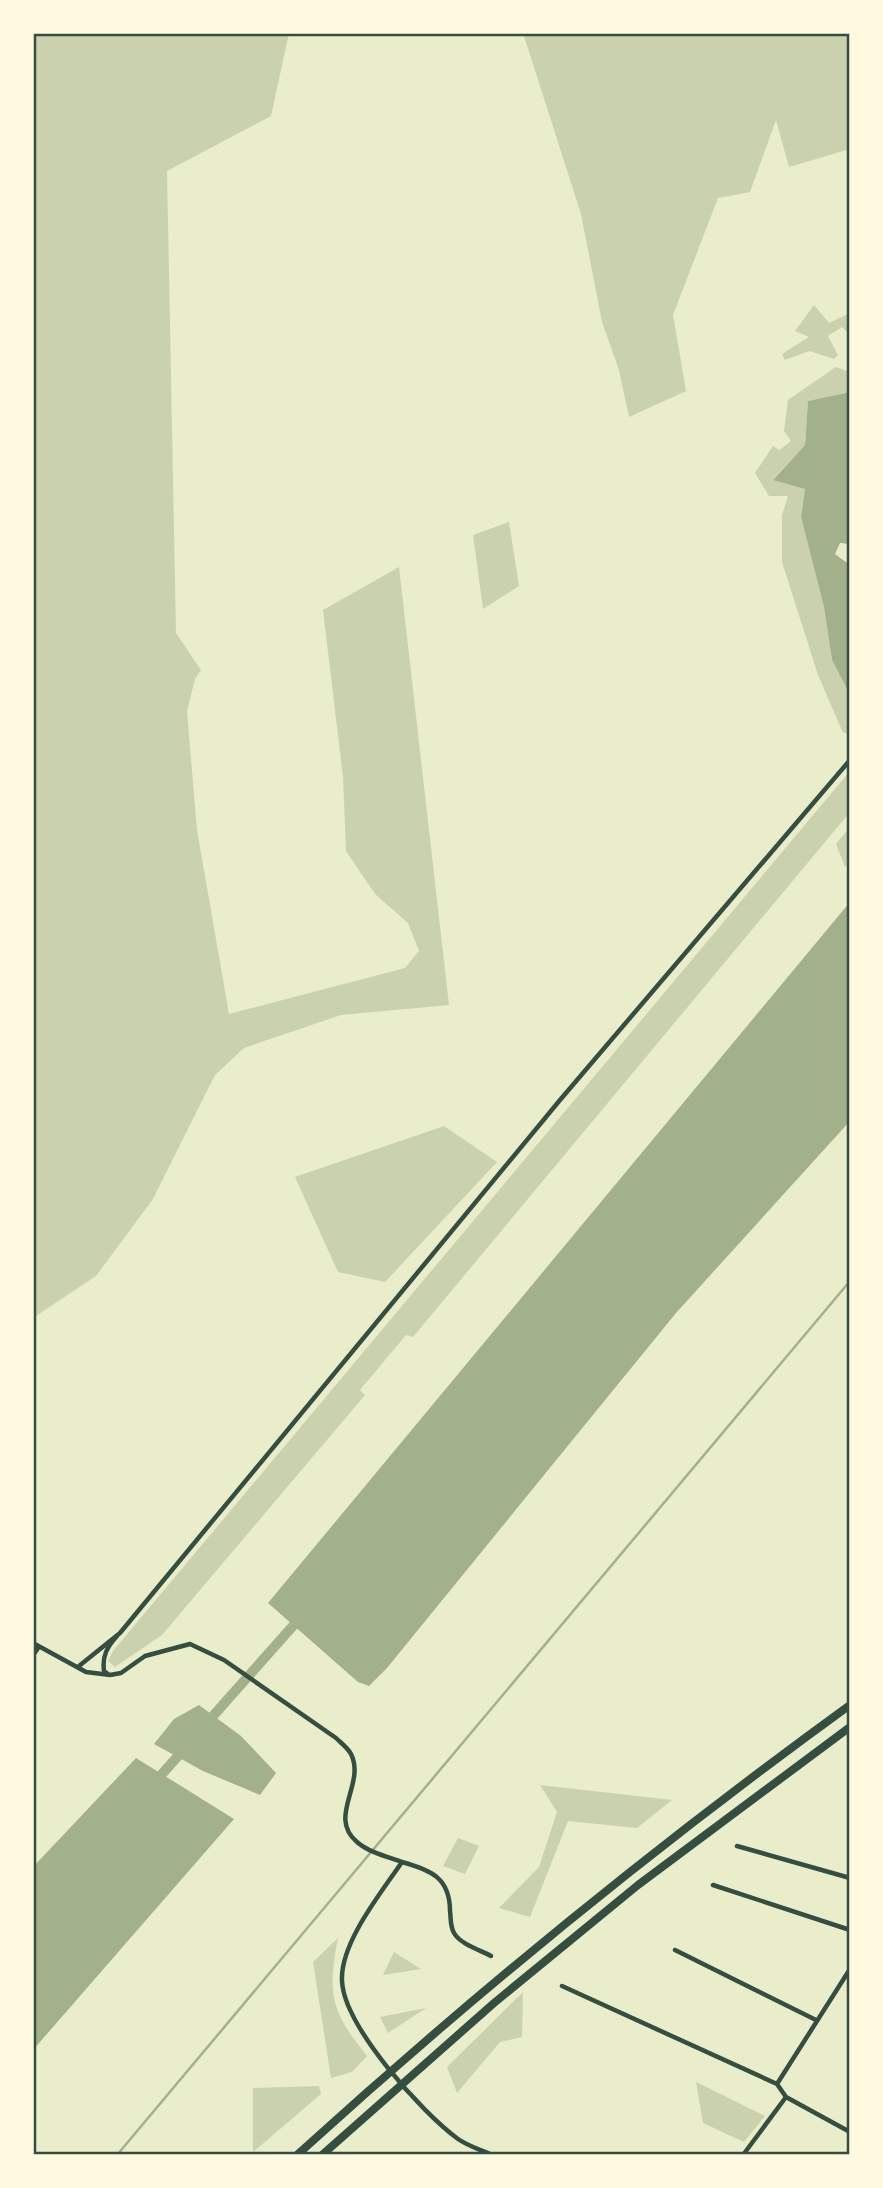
<svg xmlns="http://www.w3.org/2000/svg" width="883" height="2188" font-family="'Asap Condensed',sans-serif">
	<rect width="100%" height="100%" fill="#e9edc9"/>
	<path fill="#cad2ad" d="M33,33h256l-18,83 -104,55 9,462 25,37 -6,9 -8,32 10,119 32,184 176,-46 14,-17 -11,-28 -33,-29 -29,-43 -3,-74 -20,-167 76,-43 50,438 -108,10 -97,33 -29,27 -62,124 -57,77 -63,42z
		M850,33v116l-61,18 -13,-47 -26,72 -32,6 -45,117 13,76 -57,26 -10,-47 -17,-48 -21,-108 -58,-181z
		M814,305l15,18 21,-10v22l-8,-8 -14,9 10,19 -4,4 -25,-8 -24,9 -3,-6 27,-17 -14,-6z
		M836,367l14,5v20l-42,9 -3,44 -32,34 32,10 -4,28 23,90 8,53 18,35v38h-7l-25,-58 -36,-113v-47l6,-19h-19l-14,-23 18,-27 6,4 12,-9 -7,-10 4,-31z
		M509,522l10,64 -36,23 -10,-74z
		M850,771v41l-437,525 -7,-2 -46,55 5,5 -203,240 -47,32 -7,-6 5,-10z
		M850,827v34l-5,6 -9,-23z
		M444,1126l53,36 -112,120 -47,-10 -43,-95z
		M540,1785l132,15 -35,28 -69,-7 -38,96 -31,-9 40,-41 18,-55z
		M458,1838l21,8 -14,28 -22,-8z
		M338,1938c-11,57 -7,73 29,118l-15,16 -21,6 -18,-116z
		M394,1952l27,17 -38,6z
		M523,1992l-1,45 -22,5 -43,51 -10,-26z
		M426,2008l-38,25 -8,-16z
		M696,2082l69,34 -21,26 -41,-19z
		M319,2086l2,8 -68,58v-64z"/>
	<path fill="#a3b18a" d="M850,392v152l-10,-1 -5,11 15,11v130l-18,-35 -8,-53 -23,-90 4,-28 -32,-9 32,-35 3,-44z
		M850,902v219l-174,192 -289,355 -18,18 -11,-4 -90,-79z
		M199,1705l42,31 35,37 -16,22 -57,-24 -49,-27 20,-25z
		M136,1758l98,61 -201,231v-183z"/>
	<g fill="none" stroke-linecap="round" stroke-linejoin="round">
		<path stroke="#a3b18a" stroke-width="2.5" d="M117,2155l733,-874"/>
		<path stroke="#a3b18a" stroke-width="10" d="M205,1725l95,-107
			M154,1783l32,-36"/>
		<path stroke="#344e41" stroke-width="4.5" d="M33,1643l53,29 24,3 11,-2 24,-17 45,-12 34,16 112,78c5,5 12,10 15,16 15,30 -24,63 6,88 11,10 31,15 45,20 -21,31 -62,81 -60,119 2,45 80,132 116,158 10,7 23,11 34,16
			M33,1655l6,-8
			M79,1666l41,-33 440,-533 290,-340
			M108,1674l-4,-3c-2,-15 3,-24 13,-35
			M737,1846l113,32
			M402,1862c29,8 48,16 48,49 1,7 0,15 4,22 6,11 26,17 37,23
			M713,1885l137,45
			M675,1950l141,70
			M850,1969l-73,115 9,13 64,35
			M562,1986l215,98
			M743,2155l43,-58"/>
		<path stroke="#344e41" stroke-width="8" d="M297,2155c176,-160 360,-310 553,-450
			M322,2155l172,-152 144,-118 212,-158"/>
	</g>
	<rect width="883" height="2188" fill="none" stroke="#fefae0" stroke-width="70"/>
	<rect x="35" y="35" width="813" height="2118" fill="none" stroke="#344e41" stroke-width="2.5"/>
</svg>
